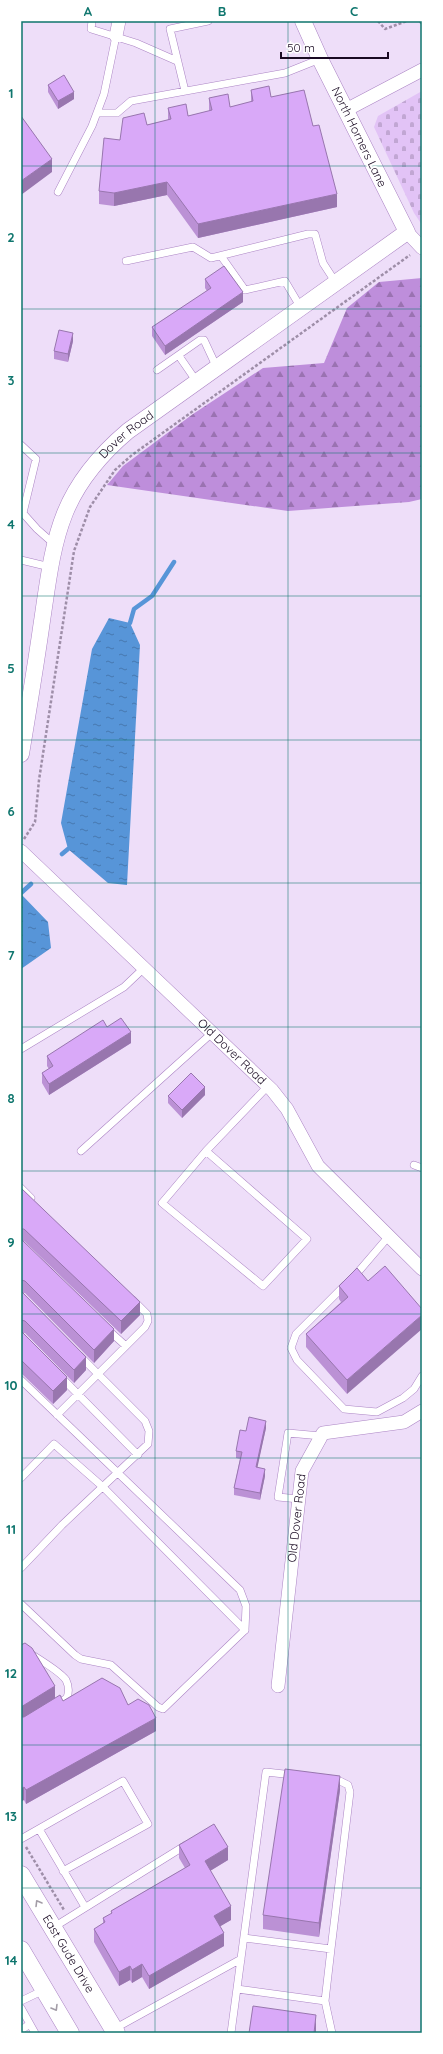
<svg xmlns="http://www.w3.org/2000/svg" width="443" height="2054" font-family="Quicksand,sans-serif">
	<defs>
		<pattern id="forest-firs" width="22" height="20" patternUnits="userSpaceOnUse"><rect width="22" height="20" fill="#be8edb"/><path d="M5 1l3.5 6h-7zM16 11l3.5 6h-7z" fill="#9a72b1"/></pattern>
		<pattern id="cemetery-stones" width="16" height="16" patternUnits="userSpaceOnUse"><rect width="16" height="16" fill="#e2c3f6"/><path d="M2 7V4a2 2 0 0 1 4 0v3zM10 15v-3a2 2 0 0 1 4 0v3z" fill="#c1a6d3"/></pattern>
		<pattern id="water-ripples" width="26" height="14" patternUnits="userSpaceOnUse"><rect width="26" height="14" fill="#5795d8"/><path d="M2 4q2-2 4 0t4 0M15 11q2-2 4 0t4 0" fill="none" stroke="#4778af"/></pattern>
	</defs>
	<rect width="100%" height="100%" fill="#eedef9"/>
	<path fill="url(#forest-firs)" d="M422,278v221l-13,3 -121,9 -181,-26 16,-19 70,-52 70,-46 61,-5 23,-55 32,-26z"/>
	<path fill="url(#cemetery-stones)" d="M422,91v134l-8,-12 -40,-86 4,-11z"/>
	<path fill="url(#water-ripples)" d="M109,618l21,5 10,22 -13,240 -19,-2 -40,-34 -7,-26 31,-174z
		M21,894l27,28 3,26 -30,21z"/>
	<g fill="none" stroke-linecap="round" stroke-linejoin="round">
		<path stroke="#5795d8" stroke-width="4.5" d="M130,623l4,-14 18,-13 22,-34
			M62,854l6,-5
			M21,893l10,-9"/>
		<defs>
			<path id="service" d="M92,21l-1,8 45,14 41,18
				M185,91l-15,-62 38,-8
				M97,113h20l14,-12 154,-28 35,-14
				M58,192l34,-66 12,-32 12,-58
				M221,256l24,34 40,-9 16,27
				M126,261l67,-14 18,11 97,-24h7l8,29 13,20
				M179,356l18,26
				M157,370l43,-30h4l13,28
				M21,445l15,14 -13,54
				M21,511l16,18 17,15
				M21,560l29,7
				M21,1049l103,-62 20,-19
				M81,1151l131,-118
				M206,1151l101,88 -44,47 -101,-83 44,-52 62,-65
				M414,1165l8,3
				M21,1188l10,10
				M353,1278l36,-42
				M345,1285l-49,49 -5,14 6,12 47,49 33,3 26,-14 11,-9 8,-13
				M107,1329l19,17
				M60,1376l78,79
				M21,1380l219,210 6,16 -1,24
				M57,1415l88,-88 3,-6 -1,-7 -14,-14
				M21,1478l33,-34 49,43 142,143 -82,79 -5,-2 -47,-42 -30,-6 -6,-4 -54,-51
				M299,1499l-21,-2 10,-64 33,3
				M21,1568l41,-43 86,-81 1,-13 -4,-10 -65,-65
				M21,1648c10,6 39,23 45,32 3,6 3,12 1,18l-12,7
				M331,1780l9,1 8,4 2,7 -19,157
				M39,1829l46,78
				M21,1839l102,-58 25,43 -85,47
				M54,1927l132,-82
				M237,1989l88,12 6,-52 -87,-11
				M21,2001l23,-11
				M325,2001l7,32
				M21,2008l14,25
				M114,2029l127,-70
				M21,2030l9,-6
				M231,2033l35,-261 27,3"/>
			<g id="minor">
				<path d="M116,36l3,-15"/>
				<path d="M346,110l76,-40"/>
				<path d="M407,232l15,16"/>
				<path id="s1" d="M21,851l251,239 15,19 31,57 104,103"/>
				<path id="s2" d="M278,1686l24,-215 21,-38 81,-11 18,-11"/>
			</g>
			<g id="tertiary">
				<path id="s3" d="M21,754c7,-42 14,-84 20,-126 13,-87 15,-136 87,-197l279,-199 -87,-173 -17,-38"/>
			</g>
			<g id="secondary">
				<path id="s4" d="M21,1875l95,158"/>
				<path d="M21,1950l49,83"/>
			</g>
		</defs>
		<use href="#service" stroke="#ab84c4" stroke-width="8"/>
		<use href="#minor" stroke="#ab84c4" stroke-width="14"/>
		<use href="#tertiary" stroke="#ab84c4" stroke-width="17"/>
		<use href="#secondary" stroke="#ab84c4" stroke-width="19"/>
		<path stroke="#9e8ea8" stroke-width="2.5" stroke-dasharray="3 2" stroke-linecap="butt" d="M378,21l7,8 22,-8
			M420,21l2,4
			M24,839l11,-17 4,-42 35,-229 16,-44 25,-37 17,-15 278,-200
			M26,1847l38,63"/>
		<use href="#service" stroke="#fff" stroke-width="7"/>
		<use href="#minor" stroke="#fff" stroke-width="13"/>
		<use href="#tertiary" stroke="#fff" stroke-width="16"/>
		<use href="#secondary" stroke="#fff" stroke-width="18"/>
	</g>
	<path fill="#bb91d5" d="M48,85l26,14 -16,10 -10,-17z
		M251,90l20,7 42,29 24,81 -139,31 -31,-43 -53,11 -15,-2v-13l21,-51 27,-15 21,-5v-12l20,8 21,-5v-13l21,9 21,-5z
		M205,279l38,23 -78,53 -13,-19v-9l55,-36 -2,-3z
		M73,341l-5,21 -14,-3v-8z
		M107,1027l24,16 -82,52 -7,-12v-10l7,-4 -2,-3v-10z
		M205,1095l-23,23 -14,-15v-7z
		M21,1188l119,127 -19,19 -97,-93h-1l91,100 -20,22 -69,-70h-2l63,77 -12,13 -49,-50h-2l44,57 -14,14 -32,-31z
		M357,1268l-10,126 -41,-47v-13l35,-32 -2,-3v-13z
		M266,1428l-9,39 8,9 -5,24 -26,-5v-7l6,-29 -4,-1v-7l10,-20z
		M21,1645l34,53 8,3 65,4 28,26 -130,73 -2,-4z
		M340,1790l-21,147 -56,-8v-14z
		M179,1845l49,15 -18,11 21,49 -11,6 4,20 -75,43 -7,-12 -10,6 -2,-3 -11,6 -25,-44v-13l9,-5v-6l8,-4v-3l74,-43 -6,-10z"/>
	<path fill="#9876ae" d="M74,92v7l-16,10v-8z
		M52,159v13l-31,23v-14z
		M167,182v13l-53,11v-13z
		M337,194v13l-139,31v-14z
		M243,292v10l-78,53v-9z
		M73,333v8l-5,21v-8z
		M131,1032v11l-82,52v-11z
		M205,1087v8l-23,23v-8z
		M140,1302v13l-19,19v-13z
		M422,1315v14l-75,65v-14z
		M114,1329v12l-20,22v-13z
		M86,1357v13l-12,13v-13z
		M67,1377v13l-14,14v-13z
		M266,1421v7l-10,46v-7z
		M265,1469v7l-5,24v-7z
		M55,1686v14l-34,20v-13z
		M156,1718v13l-130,73v-14z
		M340,1776v14l-21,147v-14z
		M24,1787v13l-3,2v-13z
		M228,1847v13l-23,14v-13z
		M231,1906v14l-17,10v-14z
		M224,1933v13l-75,43v-13z
		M142,1964v13l-10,6v-13z
		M130,1966v14l-11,6v-14z
		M316,2015v18h-2z"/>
	<path fill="#d9a9f8" stroke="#9876ae" d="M64,75l10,17 -16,9 -10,-16z
		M269,86l2,11 33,-7 9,36 6,-1 18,69 -139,30 -31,-42 -53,11 -15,-2 5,-53 16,2 3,-22 21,-5 3,12 24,-6 -3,-11 18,-4 2,12 24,-6 -3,-12 19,-4 2,13 23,-6 -2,-11z
		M21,116l31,43 -31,22z
		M224,266l19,26 -78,54 -13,-19 59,-39 -6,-9z
		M59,330l14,3 -5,21 -14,-3z
		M121,1018l10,14 -82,52 -7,-11 11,-7 -6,-10 56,-36 4,7z
		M191,1073l14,14 -23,23 -14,-14z
		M21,1188l119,114 -19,19 -97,-92h-3z
		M21,1239l93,90 -20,21 -69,-69 -4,-1z
		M385,1266l37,43v6l-75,65 -41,-46 42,-37 -9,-11 18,-18 11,13z
		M21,1291l65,66 -12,13 -49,-49 -4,-1z
		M21,1331l46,46 -14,14 -32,-31z
		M249,1417l17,4 -10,46 9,2 -5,24 -26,-5 8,-36 -6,-1 4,-21 6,1z
		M25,1643l7,5 23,38 -34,21v-62z
		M102,1678l18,10 8,17 10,-6 11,6 7,13 -130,72 -2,-3 -3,2v-72h3l36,-22 3,6z
		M285,1769l55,7 -21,147 -56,-8z
		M214,1824l14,23 -23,14 26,45 -17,10 10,17 -75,43 -7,-12 -10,6 -2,-4 -11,6 -25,-43 11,-7 -2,-4 9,-5 -1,-2 79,-46 -11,-20z
		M253,2006l63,9 -2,18h-65z"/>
	<defs><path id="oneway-chevron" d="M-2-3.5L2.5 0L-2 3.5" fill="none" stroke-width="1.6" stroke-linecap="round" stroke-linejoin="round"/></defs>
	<g stroke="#a39da7">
		<use href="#oneway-chevron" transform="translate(38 1903) rotate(-121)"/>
		<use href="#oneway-chevron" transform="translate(55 2008) rotate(59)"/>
	</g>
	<path fill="none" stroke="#0f766e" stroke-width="1" stroke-opacity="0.55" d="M155,21v2012M288,21v2012M21,166h401M21,309h401M21,453h401M21,596h401M21,740h401M21,883h401M21,1027h401M21,1171h401M21,1314h401M21,1458h401M21,1601h401M21,1745h401M21,1888h401"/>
	<g text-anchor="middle" stroke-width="4" stroke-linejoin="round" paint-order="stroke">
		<g font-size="12" fill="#190a22" stroke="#fff">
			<text transform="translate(359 137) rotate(64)" y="4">North Horners Lane</text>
			<text dy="4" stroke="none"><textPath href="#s3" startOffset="346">Dover Road</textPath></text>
			<text dy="4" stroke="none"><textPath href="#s1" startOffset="291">Old Dover Road</textPath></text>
			<text dy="4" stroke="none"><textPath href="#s2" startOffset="169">Old Dover Road</textPath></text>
			<text dy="4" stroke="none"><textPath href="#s4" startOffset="92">East Gude Drive</textPath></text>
		</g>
	</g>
	<rect width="443" height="2054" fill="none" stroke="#ffffff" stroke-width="44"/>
	<path d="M281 52v6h107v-6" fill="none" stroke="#190a22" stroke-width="2"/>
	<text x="287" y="52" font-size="12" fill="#190a22" stroke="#ffffff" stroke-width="3" paint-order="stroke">50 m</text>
	<rect x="22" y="22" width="399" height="2010" fill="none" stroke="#0f766e" stroke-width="1.5"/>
	<g font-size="13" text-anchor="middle" font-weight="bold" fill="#0f766e">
		<text x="88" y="16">A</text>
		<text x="222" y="16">B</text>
		<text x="354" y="16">C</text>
		<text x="11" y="98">1</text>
		<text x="11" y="242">2</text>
		<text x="11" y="385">3</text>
		<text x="11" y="529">4</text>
		<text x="11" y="673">5</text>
		<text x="11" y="816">6</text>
		<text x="11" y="960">7</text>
		<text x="11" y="1103">8</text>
		<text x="11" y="1247">9</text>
		<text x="11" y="1390">10</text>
		<text x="11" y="1534">11</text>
		<text x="11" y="1678">12</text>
		<text x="11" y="1821">13</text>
		<text x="11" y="1965">14</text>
	</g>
</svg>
